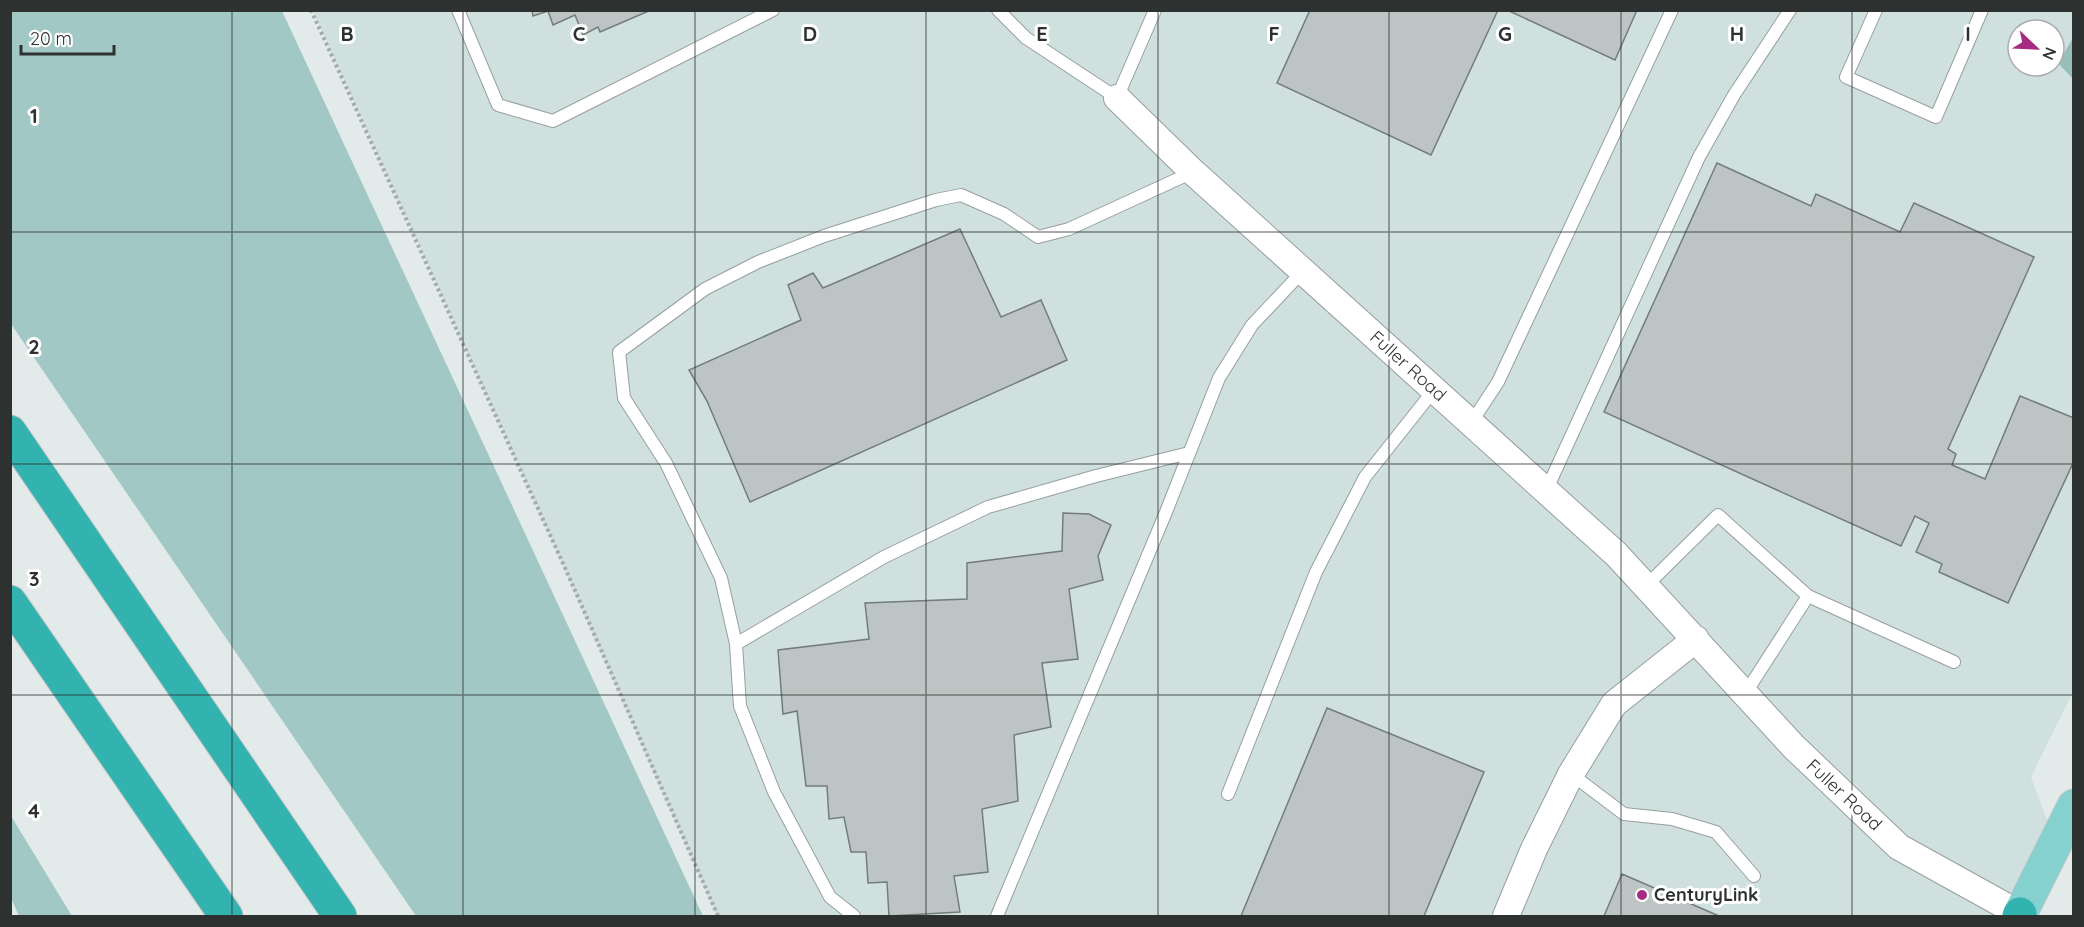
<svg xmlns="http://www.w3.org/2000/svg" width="2084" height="927" font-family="Quicksand,sans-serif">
	<rect width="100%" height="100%" fill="#e2eaea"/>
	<path fill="#cfe0df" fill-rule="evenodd" d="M313,11h1760v681l-42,85 24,65 -36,74h-1302l-186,-423zM2018,30h36v36h-36z"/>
	<path fill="#a2c8c6" d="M10,11h272l421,905h-287l-405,-592z
		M11,816l61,100h-53l-8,-18z"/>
	<path fill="#98bebc" d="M2073,38v41l-15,-16z"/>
	<path fill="#bdc5c4" stroke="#747c7c" stroke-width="1.5" d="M532,10h119l-51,22 -2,-5 -15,8 -8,-20 -22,10 -5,-14 -15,5z
		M1310,10h188l-67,145 -154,-72z
		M1507,10h130l-22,50z
		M1717,163l94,43 5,-12 84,38 14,-29 120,54 -86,192 8,5 -4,11 33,14 35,-83 54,22v43l-66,142 -69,-31 3,-8 -26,-12 13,-29 -14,-7 -14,30 -297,-134z
		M960,229l41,88 40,-17 26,60 -317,142 -43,-101 -18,-31 112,-50 -13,-35 25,-12 10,15z
		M1063,513l26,1 22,11 -13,31 5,24 -34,9 9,70 -36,4 9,64 -37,8 4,66 -36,8 6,63 -34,4 6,36 -71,4 -2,-34 -19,1 -2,-31h-15l-7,-35 -15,2 -2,-33h-21l-9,-75 -14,3 -5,-64 91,-11 -4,-36 102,-4v-36l95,-12z
		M1327,708l157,64 -60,144h-183z
		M1622,874l97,42h-115z"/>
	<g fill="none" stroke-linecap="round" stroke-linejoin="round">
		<defs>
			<path id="lane" d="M458,10l40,95 55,16 220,-111
				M998,10l28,28 91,60 38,-88
				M1876,10l-30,67 90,40 46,-107
				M1471,423l27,-41 174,-372
				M1546,491l153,-334 35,-62 56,-85
				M1646,586l72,-71 90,81 146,66
				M736,644l148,-87 104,-50 108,-31 93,-23
				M1745,694l63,-98
				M1571,774l53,40 48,5 44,13 38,44
				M1228,794l88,-222 49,-95 69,-87
				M854,916l-24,-19 -56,-105 -34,-86 -4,-62 -15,-66 -55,-115 -42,-65 -5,-46 86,-63 53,-27 66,-26 112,-36 25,-5 43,19 34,23 31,-8 124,-57
				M997,916l169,-404 53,-134 33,-53 51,-54"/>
			<path id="street" d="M1117,98l76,74 423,382 178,193 105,100 121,67
				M1506,916l28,-67 37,-75 43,-70 82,-65"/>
			<path id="primary" d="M2020,914l54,-108"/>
			<path id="highway" d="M10,432l330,484
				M10,602l216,314
				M2019,916l1,-2"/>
		</defs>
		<use href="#lane" stroke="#979f9f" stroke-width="14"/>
		<use href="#street" stroke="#979f9f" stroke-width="28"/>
		<use href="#primary" stroke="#c4c5c5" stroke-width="35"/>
		<use href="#highway" stroke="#c4c5c5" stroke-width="35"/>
		<path stroke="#a5abab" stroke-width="4" stroke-dasharray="3 3" stroke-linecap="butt" d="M311,10l255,560 152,346"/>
		<use href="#lane" stroke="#fff" stroke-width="12"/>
		<use href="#street" stroke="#fff" stroke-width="26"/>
		<use href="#primary" stroke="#84d1d0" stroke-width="33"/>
		<use href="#highway" stroke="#32b3b0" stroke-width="33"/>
	</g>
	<path fill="none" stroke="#2d3130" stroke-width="1.5" stroke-opacity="0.55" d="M232,10v906M463,10v906M695,10v906M926,10v906M1158,10v906M1389,10v906M1621,10v906M1852,10v906M10,232h2064M10,464h2064M10,695h2064"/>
	<circle fill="#a62c81" stroke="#fff" stroke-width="2" cx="1642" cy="895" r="6"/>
	<g text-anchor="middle" stroke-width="6" stroke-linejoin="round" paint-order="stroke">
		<g font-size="18" fill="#2d3130" stroke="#fff">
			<text transform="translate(1408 366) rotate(42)" y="6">Fuller Road</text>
			<text transform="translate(1844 795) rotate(43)" y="6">Fuller Road</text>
		</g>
		<g font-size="18" font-weight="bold" fill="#2d3130" stroke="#fff" text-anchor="start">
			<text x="1654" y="901">CenturyLink</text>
		</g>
	</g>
	<g font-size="20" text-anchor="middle" font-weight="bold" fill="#2d3130" stroke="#fff" stroke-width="6" stroke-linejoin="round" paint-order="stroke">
		<text x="347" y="41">B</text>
		<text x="579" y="41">C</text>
		<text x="810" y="41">D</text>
		<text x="1042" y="41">E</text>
		<text x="1274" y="41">F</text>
		<text x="1505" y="41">G</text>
		<text x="1737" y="41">H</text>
		<text x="1968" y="41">I</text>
		<text x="34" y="123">1</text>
		<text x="34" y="354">2</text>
		<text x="34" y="586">3</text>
		<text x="34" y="818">4</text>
	</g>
	<rect width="2084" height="927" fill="none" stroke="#2d3130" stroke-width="24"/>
	<g transform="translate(2036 48) rotate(113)"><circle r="28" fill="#ffffff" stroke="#abadac" stroke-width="1.5"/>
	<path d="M0-4.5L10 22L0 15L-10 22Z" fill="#a62c81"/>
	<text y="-9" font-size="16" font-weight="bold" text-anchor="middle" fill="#2d3130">N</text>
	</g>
	<path d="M21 45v9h93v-9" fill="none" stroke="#2d3130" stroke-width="3"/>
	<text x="30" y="45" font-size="18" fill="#2d3130" stroke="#ffffff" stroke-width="4.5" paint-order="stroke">20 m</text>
</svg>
